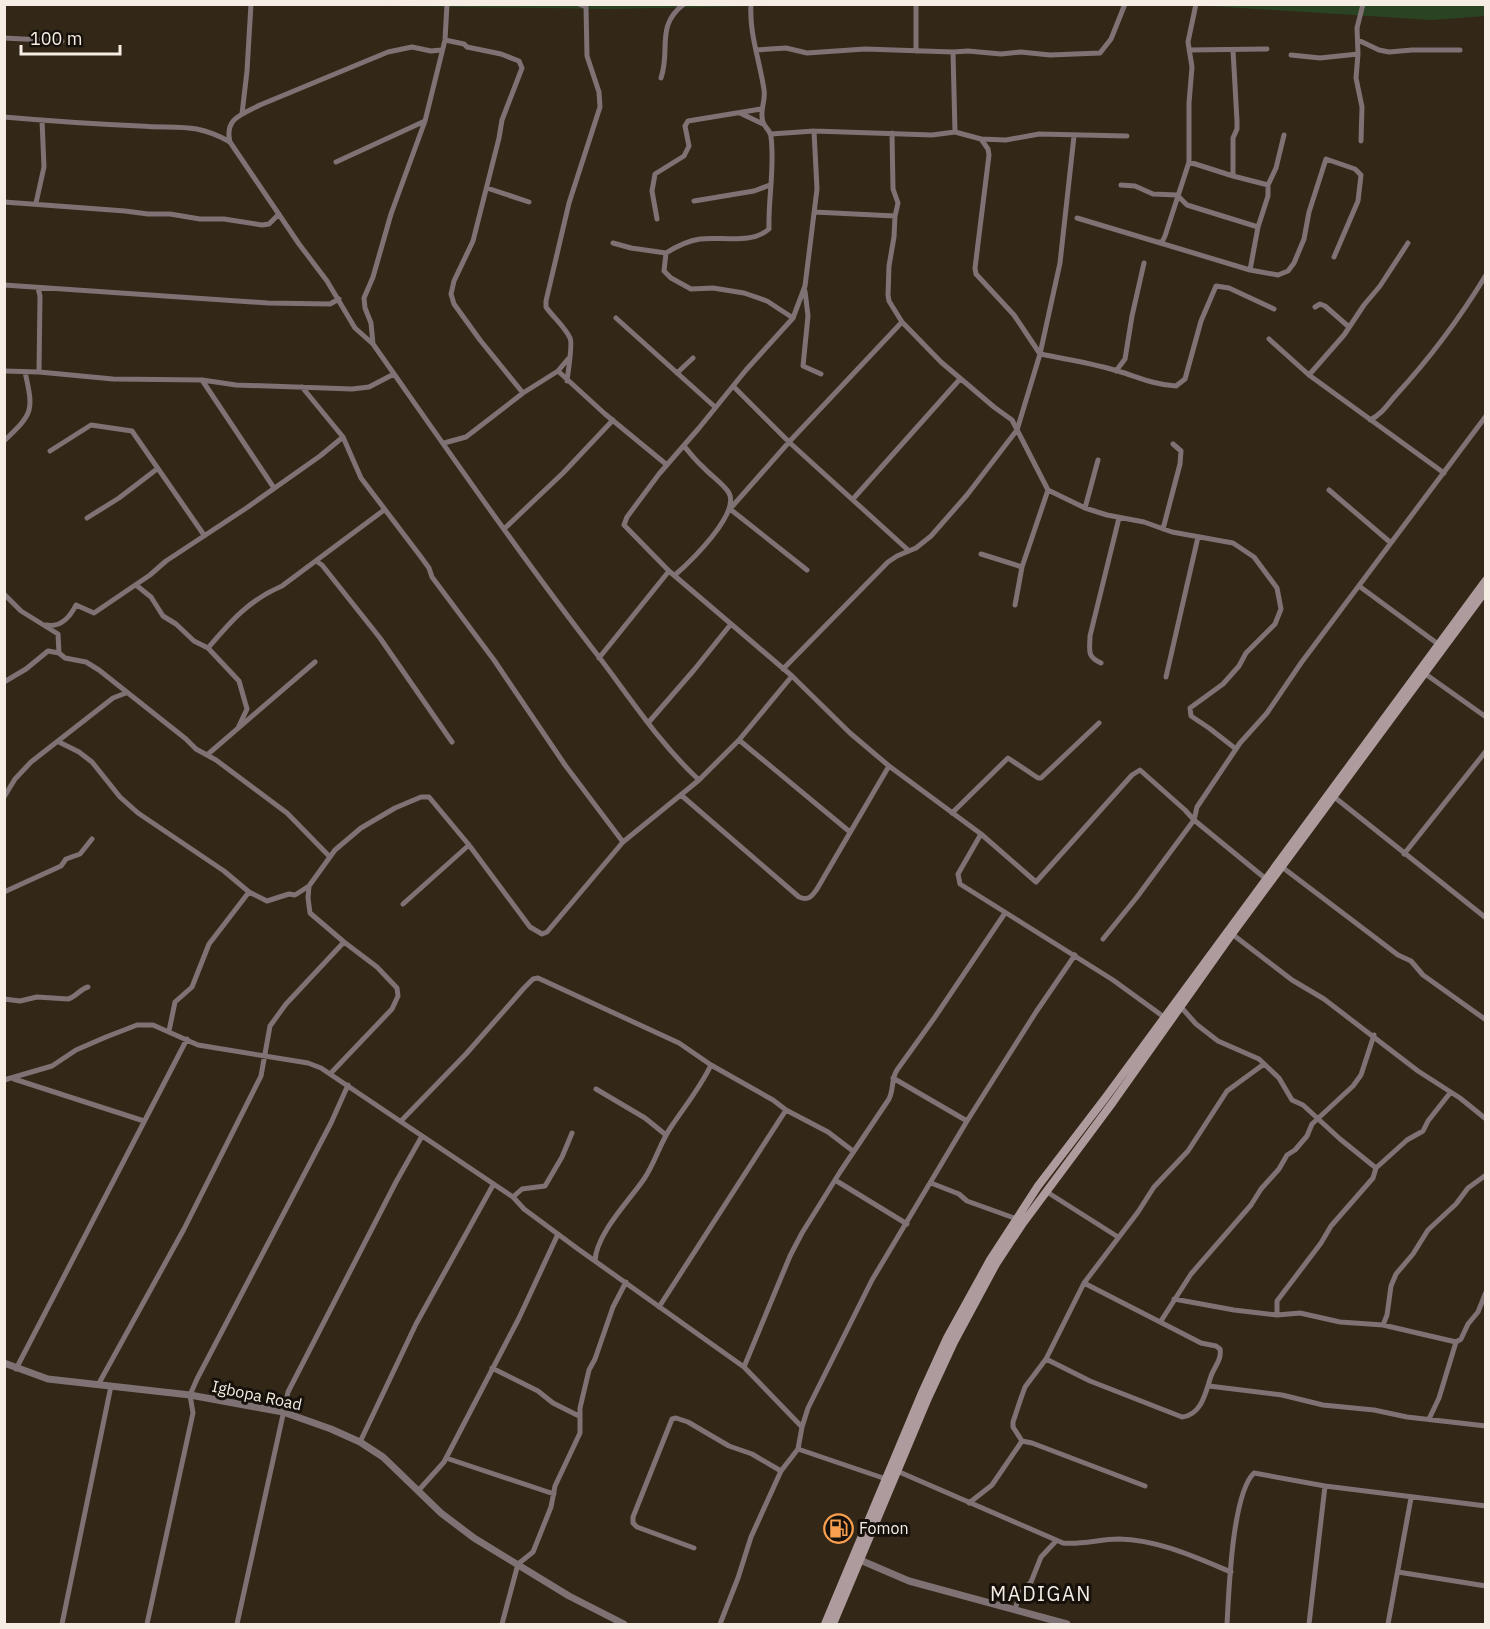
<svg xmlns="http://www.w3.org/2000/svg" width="1490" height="1629" font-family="'IBM Plex Sans',sans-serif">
	<rect width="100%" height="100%" fill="#332717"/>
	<path fill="#2a4423" d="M1485,4l1,12 -54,4 -238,-15z
		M322,5h491l-205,4z"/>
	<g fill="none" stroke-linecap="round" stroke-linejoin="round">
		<path stroke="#7e7274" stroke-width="5" d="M916,4v47
			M1485,4l1,1
			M4,38l58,3
			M445,40l19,4 3,3 34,7 18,7 3,7 -20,52 -3,18 -26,103 -19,40 -3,13 3,10 26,36 43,53
			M1358,40l21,10 10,2 23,-2h48
			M441,50l-10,1 -19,-4 -24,5 -128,53c-17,9 -36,13 -30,37l69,102 28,37 28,47 18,16c74,105 147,211 226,313 32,42 61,87 100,123
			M756,50l30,-2 21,5 58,-4 88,3 15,-1 33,3 20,-2 29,3 50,-2 11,-14 14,-35
			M1189,50l78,-1
			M953,52l2,80
			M1291,55l29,3 38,-4
			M661,78c10,-29 -6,-52 23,-74
			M242,114l5,-43 4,-67
			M742,114l21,10
			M4,117c45,4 91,7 136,9 37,3 55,-4 90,16
			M814,131l3,58 -12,97 -12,32 -47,52 -47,58 -40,46 -32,43 -3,8 45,46 123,105 58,57 39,33 92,68 55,48 96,-107 8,-5 45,40 9,10 72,59
			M892,133l1,56 5,14 -3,13 -1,21 -5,29 -1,29 1,6 13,21 39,40 53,45 18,13 36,70 37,18 22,7 37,7 28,10 61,11 21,14 23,31 4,21 -6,15 -29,29 -7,13 -16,18 -33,24 1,8 18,12 27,21
			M771,134l43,-3 118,4 23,-3 26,7 25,1 33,-6 88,2
			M981,139l7,10 1,6 -14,113 1,6 38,41 26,39c26,5 52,9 78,17 20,6 37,14 58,15l9,-7 16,-58 15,-35 13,2 45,21
			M1361,141l1,-34 -6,-29 2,-24 -1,-26 6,-24
			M336,162l89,-41
			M1189,162l44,14 35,9
			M1233,176v-38l4,-9v-8l-4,-71
			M1121,185l14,1 18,8 24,1 10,10 71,22
			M487,188l42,14
			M694,201l60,-10 16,-6
			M4,202l121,9 23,3h22l30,5h24l38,6 7,-1 10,-10
			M36,203l8,-36 -2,-47
			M814,212l81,4
			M1077,218l80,24h5l3,-6 24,-74v-59l3,-36 -4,-25 8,-38
			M657,219l-5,-28 3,-17 29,-18 5,-10 -4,-20 3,-5 73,-12
			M1157,242l93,28 28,5 10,-4 6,-8 10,-24 5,-27 17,-53 29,10 6,6 -3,26 -24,56
			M613,243l18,5 35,5c11,-7 21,-12 34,-14 22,-3 51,6 69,-10 -1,-31 6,-61 2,-92 0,-6 -6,-9 -8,-15 -4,-12 3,-20 1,-32 -4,-29 -15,-56 -13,-86
			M1408,243l-28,43 -16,19 -20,30 -35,40 135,98
			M666,253l-2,18 7,7 20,11 22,-1 31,5 23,8 26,17
			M1250,270l8,-43 10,-31v-11l8,-17 8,-33
			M4,285l264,18 62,1 9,-5
			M38,288l2,8 -1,76
			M805,291l3,25 -5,50 18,8
			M1315,307l5,-3 5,2 24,21
			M616,318l99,89
			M1269,339l40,36
			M373,344l-2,-21 -6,-15 -1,-10 9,-21 18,-63 34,-93 20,-81 2,-36
			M4,371l35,1 74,7 89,1 34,5 116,4 17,-2 25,-13
			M558,371l47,43 62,51
			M1116,371l9,-12 7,-43 12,-53
			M677,373l16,-15
			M202,380l72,108
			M567,381c1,-9 6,-38 3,-43 -5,-11 -17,-21 -24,-31v-6l23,-98 31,-96 -1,-15 -12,-36 -1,-49 -7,-3
			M733,386l56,56 119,108
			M302,387l41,50 18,41 60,79 8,11 3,9 62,83 71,105 58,77
			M1370,420c12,-6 17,-15 26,-25 34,-37 64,-77 90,-120
			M4,441c29,-28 30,-29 21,-69
			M444,443l22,-6 57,-44 35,-22 10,-12
			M50,451l41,-26 41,6 72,104
			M1329,490l62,53
			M853,499l107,-120
			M1085,508l13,-48
			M87,518l32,-20 38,-29
			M504,529l59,-56 50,-53
			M1163,529l17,-65 1,-13 -8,-7
			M981,554l41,13 26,-77
			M316,561l6,4 58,73 72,104
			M807,570l-77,-61 59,-67 113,-120
			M675,575c15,-13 65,-61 54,-82 -5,-9 -19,-18 -26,-26 -7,-6 -13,-14 -19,-21
			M136,585l15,12 12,19 13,8 18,17 14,7 31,33 8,28 -9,19
			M1359,586l79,58
			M4,594l17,17 37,23 1,19 6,5 21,4 13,8 87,69 10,10 20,11 71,53 43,44
			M1015,605l7,-38
			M46,625c15,3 24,-8 30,-20l18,8 56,-38 16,-14 79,-52 75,-53 23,-19
			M208,648c23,-27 41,-48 74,-62l102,-76
			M599,658l70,-87
			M1101,663c-15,-7 -11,-13 -11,-27l29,-118
			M783,669l105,-107 9,-6 19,-8 15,-12 36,-41 50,-65 23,-76 20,-91 14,-127
			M1424,673l62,44
			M1166,677l32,-140
			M4,682l22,-13 22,-18 11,2
			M648,723l46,-53 37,-46
			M739,740l111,92
			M59,742l20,10 13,10 28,35 18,16 86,58 25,21 18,9 22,-7 6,1 14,-9
			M207,755l108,-93
			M681,795l118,102c10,4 13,-1 18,-8l72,-123
			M1333,796l153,122
			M4,797l11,-18 16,-17 82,-64 13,-5
			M952,813l56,-55 30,20h3l58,-55
			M981,834l-23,40 2,10 153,96 51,37
			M1404,854l82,-103
			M1282,867l116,88 13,6 12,14 63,45
			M4,892l57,-26 5,-7 14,-5 12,-15
			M403,904l66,-59
			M1232,934l60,46 32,19 94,72 42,27 26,21
			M1103,939l34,-42 57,-77 3,-13 43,-64 27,-30 34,-50 185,-247
			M4,999l16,2 17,-4 31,2c8,-2 12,-10 20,-12
			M1181,1007l15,17 22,17 41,18 20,19 13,22 11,5 37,34 36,29
			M169,1031l6,-29 17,-15 17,-43 40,-52
			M330,1074l62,-65 6,-13 -1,-8 -20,-21 -33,-25 -34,-29 -2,-15 1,-12 26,-36 26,-22 34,-20 26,-11h8l40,48 61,82 12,7 5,-2 76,-90 76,-62 40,-40 53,-64
			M893,1078l74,43
			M14,1079l130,42
			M4,1080l48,-14 24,-16 30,-13 31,-12h16l45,20 110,18 13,5 192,129 11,12 54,40 166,118 58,60
			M596,1089l49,29 21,17
			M401,1121l65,-67 58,-66 9,-9 5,-1 141,65 32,22 62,35 13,10 42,22 25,19
			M835,1180l72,44
			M931,1183l28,11 8,7 50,18
			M1047,1192l71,45
			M513,1197l9,-8 23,-3 17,-29 10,-24
			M595,1261c1,-27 34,-60 49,-82 11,-16 16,-36 27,-52 14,-21 29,-39 40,-62
			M1174,1299l60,11 43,5 23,-2 40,9 43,3 73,17 5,-3 7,-15 10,-12 8,-20
			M659,1307l127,-197
			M1277,1315v-14l44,-58 10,-17 42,-48 3,-10 31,-28 16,-9 5,-10 22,-28
			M1161,1321l30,-47 60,-69 10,-16 18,-20 8,-14 8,-5 12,-14 5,-12 41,-38 8,-11 13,-40
			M1383,1325l4,-10 4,-29 5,-12 17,-20 15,-24 28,-26 12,-16 18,-13
			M1046,1359l44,22 92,36c20,-2 24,-26 29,-41 3,-9 11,-16 9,-27l-4,-3 -15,-3 -117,-60
			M744,1367l46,-111 12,-23 38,-61 49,-73c5,-10 2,-20 8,-29l38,-53 70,-104
			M492,1368l46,23 15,12 26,13
			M16,1369l171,-330
			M98,1385l86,-156 77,-153 9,-50 16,-22 58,-62
			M1209,1386l73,9 41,10 51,5 33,7 79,9
			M1429,1419l10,-21 17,-56
			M1022,1441l-9,-14v-5l7,-21 5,-14 21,-28 38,-76 54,-71 16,-25 34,-36 39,-60 37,-27
			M360,1442l56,-118 77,-139
			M798,1449l88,30
			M446,1458l108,36
			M897,1471l166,72c19,2 37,-4 56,-4 40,1 76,18 112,33
			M418,1491l26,-29 75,-144 39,-84
			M969,1503l23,-18 30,-44 10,2 113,43
			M694,1548l-57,-21 -4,-4v-6l39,-98 4,-1 12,4 41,24 23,8 29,17
			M1398,1572l88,14
			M1015,1609l5,-15 11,-12 10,-25 15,-16
			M62,1624l49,-238
			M147,1624l46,-211 -3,-18 7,-16 134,-256 17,-38
			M237,1624l51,-232 108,-210 26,-46
			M502,1624l16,-60 15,-12 18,-45 4,-21 25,-53v-25l9,-38 6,-11 18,-52 13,-25
			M720,1624l18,-46 13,-41 30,-66 17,-22 4,-22 6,-19 64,-128 95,-159 69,-109 39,-57
			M1227,1624c2,-33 5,-130 27,-151l71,13 161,20
			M1309,1624l16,-138
			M1388,1624l23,-126"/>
		<path stroke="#7e7274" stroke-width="7" d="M4,1363l44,16 142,16 71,13 22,4 48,17 29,13 23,15 58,56 33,25 95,58 55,28
			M860,1560l49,21 158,43"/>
		<path stroke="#ae9b9e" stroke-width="8" d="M825,1624l96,-229 26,-57 43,-78 48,-74 68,-89 380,-517
			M833,1624l95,-226 26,-56 42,-78 27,-41 90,-121 119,-168 254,-344"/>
	</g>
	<defs>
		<symbol id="fuel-ring" viewBox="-11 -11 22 22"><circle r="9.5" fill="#16110a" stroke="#fa9f4f" stroke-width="1.5"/><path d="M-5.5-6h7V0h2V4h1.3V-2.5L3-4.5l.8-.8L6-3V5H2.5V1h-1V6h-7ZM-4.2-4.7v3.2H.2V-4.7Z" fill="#fa9f4f"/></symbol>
	</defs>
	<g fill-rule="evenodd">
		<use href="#fuel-ring" x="822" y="1512" width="33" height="33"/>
	</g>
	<g text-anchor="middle" stroke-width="6" stroke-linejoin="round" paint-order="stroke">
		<g font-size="16" fill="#f6eee4" stroke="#16110a">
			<text transform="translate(257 1395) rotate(12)" y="6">Igbopa Road</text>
		</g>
		<g font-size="16" fill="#f6eee4" stroke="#16110a" text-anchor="start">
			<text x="859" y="1534">Fomon</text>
		</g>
		<g font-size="20" letter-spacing="1.5" fill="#f6eee4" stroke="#16110a">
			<text x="1041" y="1601">MADIGAN</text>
		</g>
	</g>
	<rect width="1490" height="1629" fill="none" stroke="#f6eee4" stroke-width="12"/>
	<path d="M21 45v9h99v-9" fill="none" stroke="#f6eee4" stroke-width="3"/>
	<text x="30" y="45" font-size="18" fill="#f6eee4" stroke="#16110a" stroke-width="4.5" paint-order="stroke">100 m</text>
</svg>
